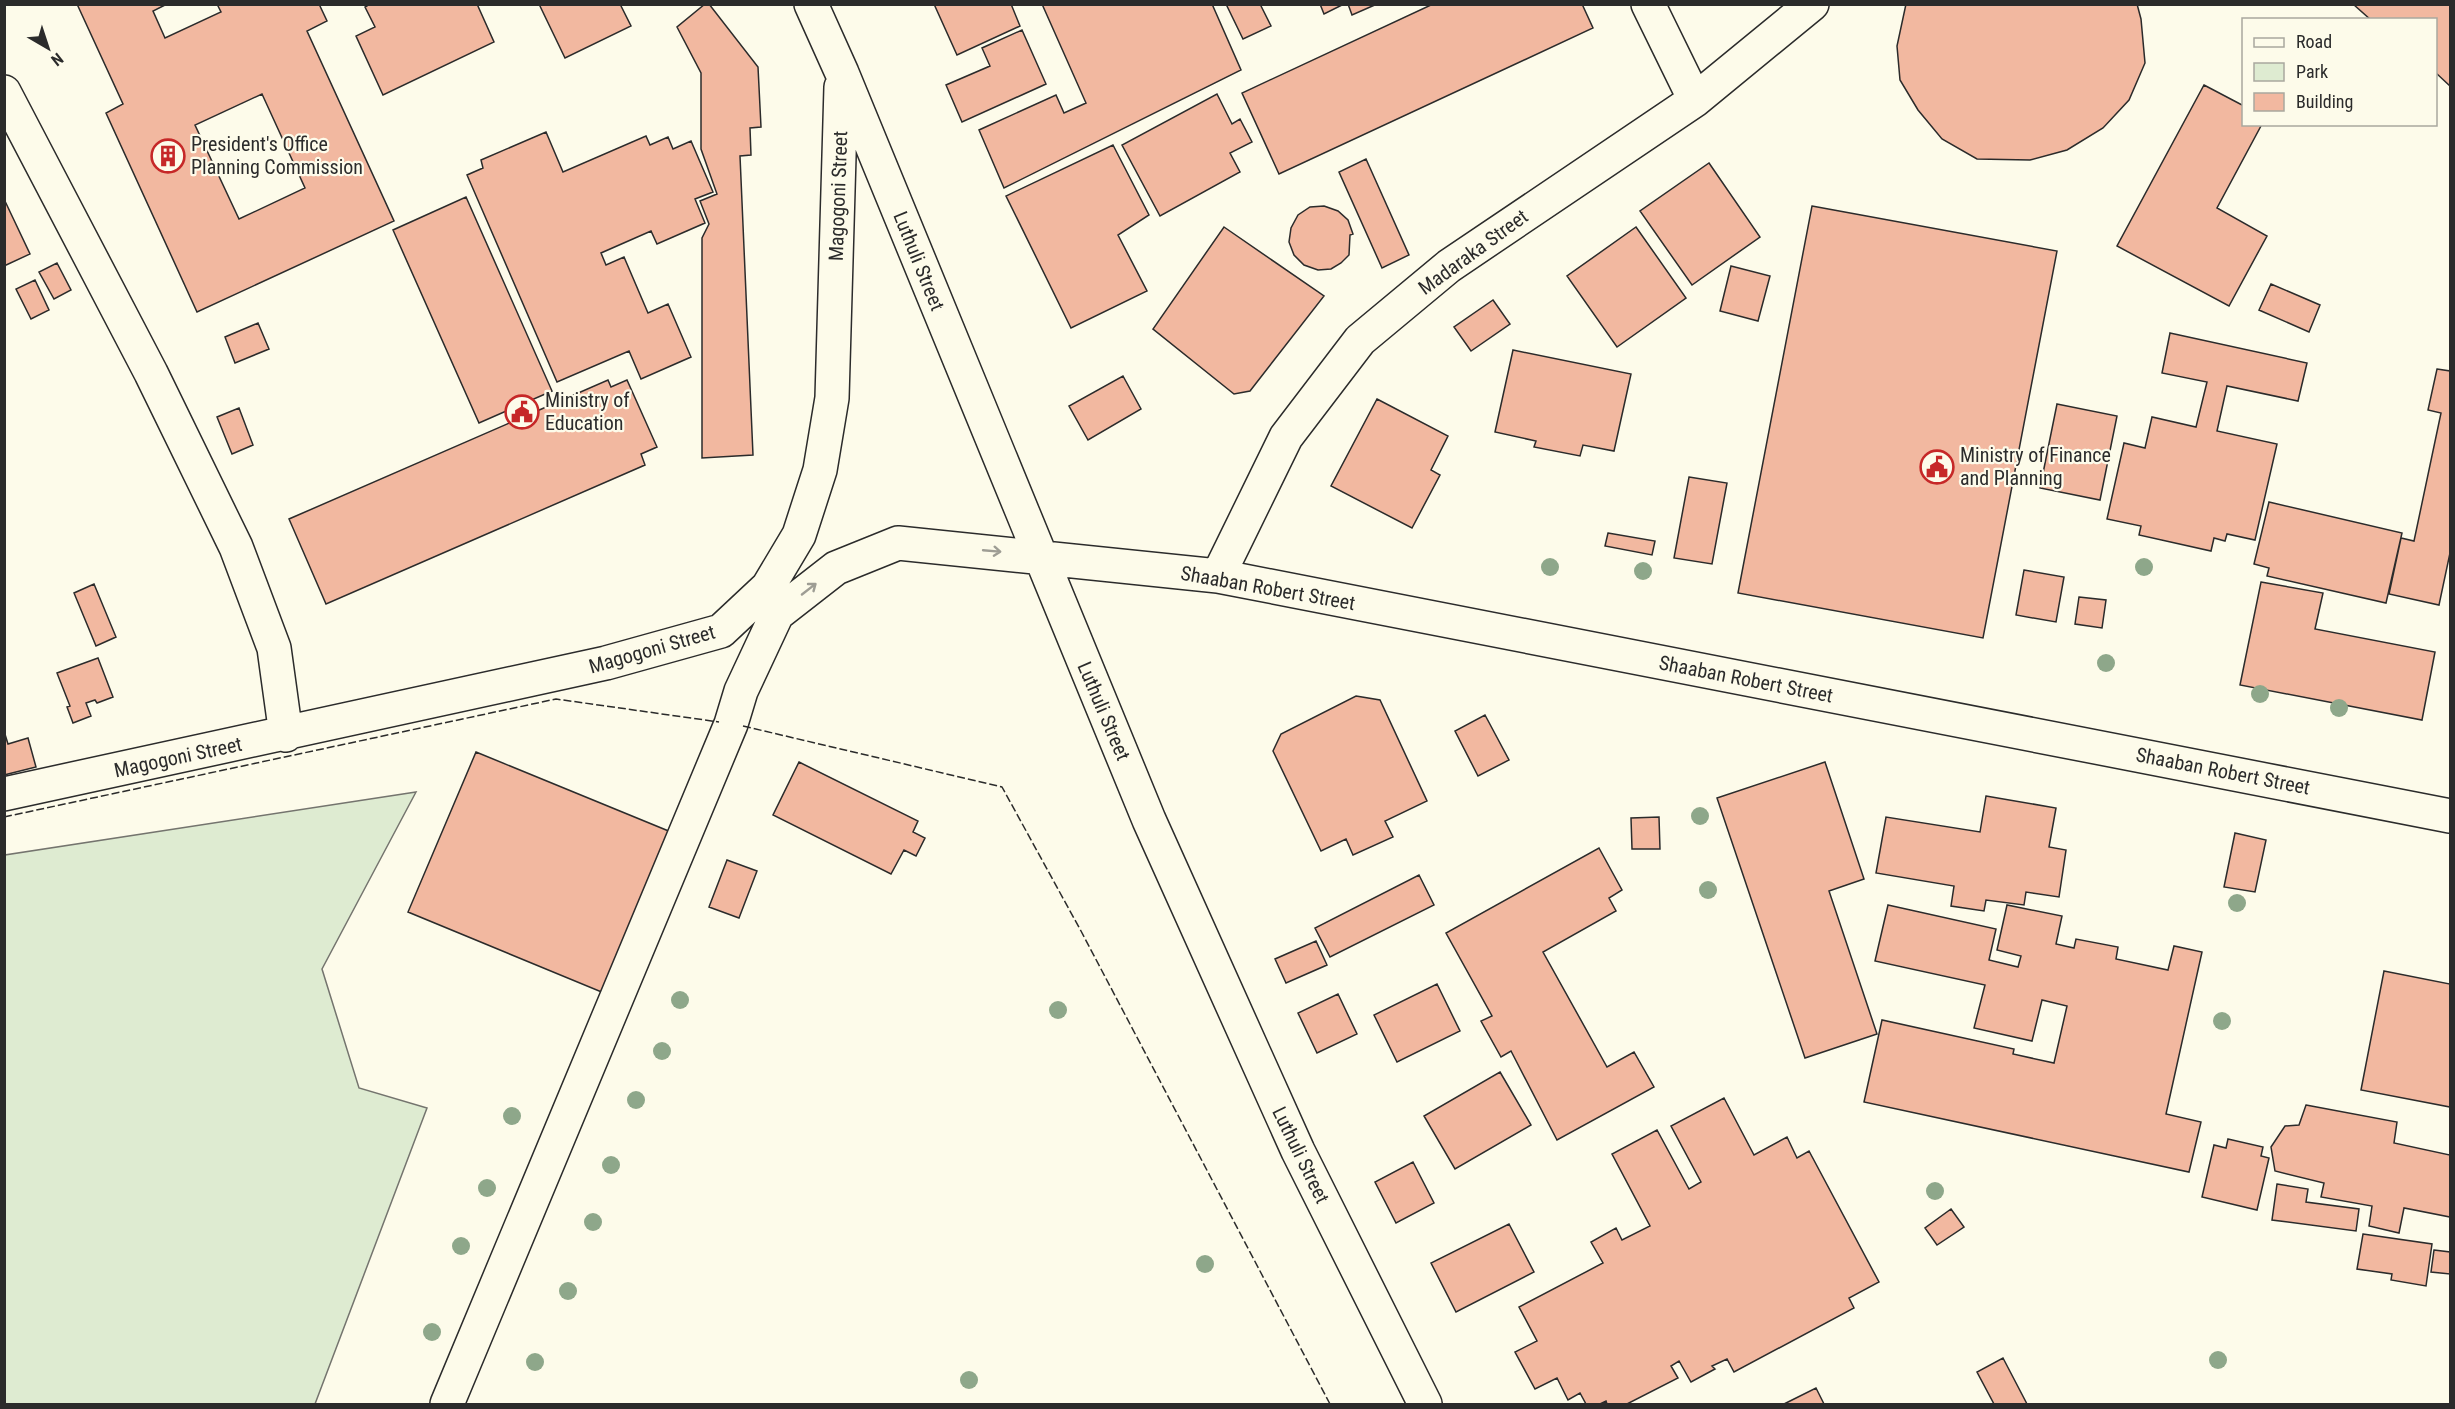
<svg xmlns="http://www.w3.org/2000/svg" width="2455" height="1409" font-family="'Roboto Condensed',sans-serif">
	<rect width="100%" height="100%" fill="#fdfbea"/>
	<path fill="#deebd1" stroke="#74746e" stroke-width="1.5" d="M416,792l-94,177 37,119 68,20 -112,296h-310v-549z"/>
	<path fill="#f2b8a0" stroke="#2b2b2b" stroke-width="1.5" fill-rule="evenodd" d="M77,4h90l-14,7 12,27 56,-26 -4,-8h102l8,17 -20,10 87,190 -197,91 -91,-199 17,-9zM262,94l43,94 -66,31 -44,-94z
		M370,4h107l17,38 -111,53 -27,-59 19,-9 -10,-20z
		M539,4h81l11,22 -66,32z
		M705,4h4l49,63 3,60 -11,1 1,27 -11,1 13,299 -51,3v-220l7,-14 -9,-23 17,-7 -16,-45v-76l-24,-46z
		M934,4h77l9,22 -63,29z
		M1042,4h170l29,66 -237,118 -25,-58 77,-35 8,18 22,-10z
		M1226,4h34l11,22 -28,13z
		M1320,4h24l-20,10z
		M1348,4h29l-25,11z
		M1433,4h149l11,24 -314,146 -37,-81z
		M1906,4h231l4,15 4,44 -16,37 -26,28 -36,22 -37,10 -53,-1 -35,-20 -24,-29 -18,-30 -3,-34z
		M2353,4h97v82l-14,-13v-53h-65z
		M1022,30l24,54 -84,38 -16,-37 44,-19 -8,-18z
		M2204,85l40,21v18h18l-45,84 50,28 -38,70 -112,-60z
		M1217,94l15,30 8,-5 12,23 -22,11 10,19 -80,44 -38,-71z
		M546,132l17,40 83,-36 4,9 18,-8 5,12 18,-8 22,51 -18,7 10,24 -48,21 -6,-13 -50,22 5,12 18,-8 24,56 20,-9 23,53 -50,22 -12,-28 -72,31 -90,-207 16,-7 -2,-8z
		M1113,145l36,70 -31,20 29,56 -76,37 -65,-132z
		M1366,159l43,96 -27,13 -43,-96z
		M1709,163l51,74 -68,48 -52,-74z
		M466,197l86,194 -73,32 -86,-193z
		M4,199l26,55 -26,12z
		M1324,206l14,5 10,9 5,14 -3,1 -1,20 -8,8 -10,6 -13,1 -14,-5 -10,-10 -5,-13 2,-14 7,-13 12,-8z
		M1812,206l245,45 -74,387 -245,-45z
		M1224,227l100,69 -74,95 -16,3 -81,-65z
		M1636,227l50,71 -69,49 -50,-71z
		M57,263l14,27 -17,9 -15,-27z
		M1731,266l39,10 -12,45 -38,-10z
		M35,280l14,30 -18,9 -15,-30z
		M2271,284l49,21 -11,27 -50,-22z
		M1493,300l17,24 -39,27 -17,-24z
		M258,323l11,26 -34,14 -10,-26z
		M2170,333l137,30 -9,38 -71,-15 -10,45 60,13 -22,96 -28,-6 -2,7 -11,-3 -3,13 -72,-16 2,-9 -34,-7 17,-76 21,5 7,-31 44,10 11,-45 -45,-9z
		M1513,350l118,24 -17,77 -31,-6 -3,11 -46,-9 2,-6 -41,-9z
		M2437,369l13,2v182l-11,52 -50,-11 12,-56 13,3 27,-128 -13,-3z
		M1123,376l18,33 -53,31 -19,-34z
		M608,380l3,7 16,-7 30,67 -16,7 4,11 -319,139 -37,-85z
		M1377,399l71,37 -17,34 9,5 -28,53 -81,-42z
		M2057,404l60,12 -17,84 -60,-12z
		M239,408l14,37 -21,9 -15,-37z
		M1689,477l38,6 -15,81 -38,-6z
		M2269,502l133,31 -16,70 -119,-27 2,-8 -15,-4z
		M1608,533l47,8 -3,14 -47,-9z
		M2024,570l40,7 -8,45 -40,-7z
		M2261,582l62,11 -8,36 120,23 -13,68 -182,-35z
		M94,584l22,53 -20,9 -22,-53z
		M2079,597l27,3 -4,28 -27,-4z
		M98,658l15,39 -16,6 -2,-3 -9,3 5,13 -18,7 -6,-16 3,-1 -13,-33z
		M1356,696l24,4 47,101 -42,20 8,16 -40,18 -7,-16 -25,12 -48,-100 8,-17z
		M1485,715l24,45 -31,16 -23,-45z
		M4,731l4,13 20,-6 8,29 -32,8z
		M476,752l195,80 -67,161 -196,-81z
		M799,762l119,59 -5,11 12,6 -9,18 -12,-6 -13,24 -118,-59z
		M1825,762l39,117 -35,12 48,143 -72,24 -88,-260z
		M1986,796l70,12 -7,39 17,3 -7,47 -33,-5 -2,13 -38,-5 -2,11 -33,-5 3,-20 -78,-13 10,-56 94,15z
		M1659,817l1,32h-28l-1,-31z
		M2235,833l31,7 -11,52 -31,-5z
		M1599,848l23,42 -13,8 7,13 -73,41 64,115 27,-15 20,35 -97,53 -46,-89 -10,6 -20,-36 11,-5 -46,-83z
		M727,860l30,11 -18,47 -30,-11z
		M1419,875l15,30 -104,52 -15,-29z
		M1888,905l108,24 -7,31 29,7 3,-11 -24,-6 10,-45 55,11 -6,28 18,4 2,-9 42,8 -2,12 52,11 6,-24 28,6 -36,162 35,8 -12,50 -325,-70 18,-82 132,29 -1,5 41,9 13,-57 -25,-6 -10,41 -58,-13 11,-43 -110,-24z
		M1316,941l11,24 -41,18 -11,-24z
		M2384,971l66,13v123l-89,-17z
		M1437,984l23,47 -63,31 -23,-47z
		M1338,994l19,40 -40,19 -19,-40z
		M1500,1072l31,53 -76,44 -31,-53z
		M1724,1098l30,57 33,-18 10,21 12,-7 70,131 -30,16 5,10 -120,64 -7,-13 -15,7 3,3 -24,13 -12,-21 -8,5 7,12 -51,26h-20l-1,-3 -6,3h-14l-6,-11 -12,7 -11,-22 -22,11 -20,-37 22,-11 -18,-34 84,-44 -12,-21 25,-14 6,12 28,-14 -38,-72 45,-24 32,59 12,-7 -30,-56z
		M2306,1105l91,17 -3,21 56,12v62l-46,-9 -5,25 -30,-7 3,-20 -51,-9 3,-14 -49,-12 -4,-24 14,-21 14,-1z
		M2228,1139l35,8 -2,9 8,2 -12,52 -55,-13 12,-52 12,3z
		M1413,1162l21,41 -38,20 -21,-41z
		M2277,1184l31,5 -2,13 53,7 -3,22 -84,-11z
		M1951,1209l13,18 -27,18 -12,-17z
		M1509,1224l25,48 -78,40 -25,-49z
		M2363,1234l69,10 -6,42 -35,-6 1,-6 -35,-5z
		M2434,1250l16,2v22l-19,-2z
		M2003,1358l24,46h-33l-17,-32z
		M1816,1388l8,16h-40z"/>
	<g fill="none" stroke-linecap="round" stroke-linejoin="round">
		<defs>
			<path id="minor" d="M811,4l31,69 307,747 149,331 127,253
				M1648,4l47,96
				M4,92l147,281 85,174 38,101 12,87
				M1218,576l68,-139 74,-97 89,-74 246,-166 117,-96
				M4,794l602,-131 115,-32 47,-44 31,-52 21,-65 12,-72 9,-311
				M447,1404l284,-680 10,-33 36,-77 59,-46 62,-25 320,33 1232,240"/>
		</defs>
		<use href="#minor" stroke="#2b2b2b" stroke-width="36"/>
		<use href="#minor" stroke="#fdfbea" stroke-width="33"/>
		<path stroke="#2b2b2b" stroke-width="1.5" stroke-dasharray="8 3" stroke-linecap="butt" d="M743,726l259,61 79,144 249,473
			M4,817l552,-118 163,23"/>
	</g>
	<g fill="#8ea78a">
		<circle cx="1550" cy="567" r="9"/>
		<circle cx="2144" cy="567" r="9"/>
		<circle cx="1643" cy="571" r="9"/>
		<circle cx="2106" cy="663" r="9"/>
		<circle cx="2260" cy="694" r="9"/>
		<circle cx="2339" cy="708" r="9"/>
		<circle cx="1700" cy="816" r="9"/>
		<circle cx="1708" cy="890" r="9"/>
		<circle cx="2237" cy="903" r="9"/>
		<circle cx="680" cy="1000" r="9"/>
		<circle cx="1058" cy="1010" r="9"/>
		<circle cx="2222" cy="1021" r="9"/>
		<circle cx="662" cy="1051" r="9"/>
		<circle cx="636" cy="1100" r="9"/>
		<circle cx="512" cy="1116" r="9"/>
		<circle cx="611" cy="1165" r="9"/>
		<circle cx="487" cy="1188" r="9"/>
		<circle cx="1935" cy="1191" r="9"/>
		<circle cx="593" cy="1222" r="9"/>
		<circle cx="461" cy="1246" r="9"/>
		<circle cx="1205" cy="1264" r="9"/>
		<circle cx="568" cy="1291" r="9"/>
		<circle cx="432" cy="1332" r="9"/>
		<circle cx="2218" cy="1360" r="9"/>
		<circle cx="535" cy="1362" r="9"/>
		<circle cx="969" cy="1380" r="9"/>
	</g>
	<defs><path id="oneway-shaft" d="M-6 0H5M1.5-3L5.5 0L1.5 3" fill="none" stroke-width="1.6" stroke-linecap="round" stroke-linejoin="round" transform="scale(1.5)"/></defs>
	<g stroke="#9e9d94">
		<use href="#oneway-shaft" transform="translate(992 551) rotate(5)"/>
		<use href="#oneway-shaft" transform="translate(809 589) rotate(-38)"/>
	</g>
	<defs>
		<symbol id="building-ring" viewBox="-11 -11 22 22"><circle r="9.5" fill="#fdfbea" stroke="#c62828" stroke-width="1.5"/><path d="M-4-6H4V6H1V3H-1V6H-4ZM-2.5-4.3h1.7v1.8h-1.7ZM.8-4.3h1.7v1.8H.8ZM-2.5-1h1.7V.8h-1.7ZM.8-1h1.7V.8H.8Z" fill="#c62828"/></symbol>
		<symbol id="civic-ring" viewBox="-11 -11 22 22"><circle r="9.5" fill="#fdfbea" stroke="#c62828" stroke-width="1.5"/><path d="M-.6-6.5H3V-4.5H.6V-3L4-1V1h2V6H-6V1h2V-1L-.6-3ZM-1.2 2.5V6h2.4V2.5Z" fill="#c62828"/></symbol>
	</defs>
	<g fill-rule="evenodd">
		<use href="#building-ring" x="149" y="137" width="38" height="38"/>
		<use href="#civic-ring" x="503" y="393" width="38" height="38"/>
		<use href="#civic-ring" x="1918" y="448" width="38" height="38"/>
	</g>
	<g text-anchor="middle" stroke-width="4.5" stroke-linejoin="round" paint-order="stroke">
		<g font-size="20" fill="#2b2b2b" stroke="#fdfbea" text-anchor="start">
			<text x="191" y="151">President's Office<tspan x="191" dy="23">Planning Commission</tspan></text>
			<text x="545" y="407">Ministry of<tspan x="545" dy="23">Education</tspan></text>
			<text x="1960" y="462">Ministry of Finance<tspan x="1960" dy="23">and Planning</tspan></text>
		</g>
		<g font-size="20" fill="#2b2b2b" stroke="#fdfbea">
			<text transform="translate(838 196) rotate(-88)" y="7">Magogoni Street</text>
			<text transform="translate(1473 252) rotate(-36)" y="7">Madaraka Street</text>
			<text transform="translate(919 261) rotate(68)" y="7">Luthuli Street</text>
			<text transform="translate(1268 588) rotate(10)" y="7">Shaaban Robert Street</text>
			<text transform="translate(652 649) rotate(-16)" y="7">Magogoni Street</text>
			<text transform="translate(1746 679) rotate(11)" y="7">Shaaban Robert Street</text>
			<text transform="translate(1104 711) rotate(67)" y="7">Luthuli Street</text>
			<text transform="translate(178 757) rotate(-12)" y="7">Magogoni Street</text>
			<text transform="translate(2223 771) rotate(11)" y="7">Shaaban Robert Street</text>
			<text transform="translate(1301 1155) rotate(64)" y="7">Luthuli Street</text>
		</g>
	</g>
	<rect width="2455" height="1409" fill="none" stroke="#2b2b2b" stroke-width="12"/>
	<rect x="2242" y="18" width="195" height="108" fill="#fdfbea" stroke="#a9a89e" stroke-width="1.5"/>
	<rect x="2254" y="38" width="30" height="9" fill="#fdfbea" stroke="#a9a89e" stroke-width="1.5"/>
	<text x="2296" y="48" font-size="18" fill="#2b2b2b">Road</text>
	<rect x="2254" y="63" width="30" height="18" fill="#deebd1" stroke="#a9a89e" stroke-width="1.5"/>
	<text x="2296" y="78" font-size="18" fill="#2b2b2b">Park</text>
	<rect x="2254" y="93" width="30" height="18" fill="#f2b8a0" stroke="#a9a89e" stroke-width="1.5"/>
	<text x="2296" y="108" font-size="18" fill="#2b2b2b">Building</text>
	<g transform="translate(48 48) rotate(141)" stroke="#fdfbea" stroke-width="4.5" paint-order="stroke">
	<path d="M0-4.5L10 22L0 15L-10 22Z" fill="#2b2b2b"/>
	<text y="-9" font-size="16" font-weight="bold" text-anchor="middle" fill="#2b2b2b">N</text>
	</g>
</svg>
